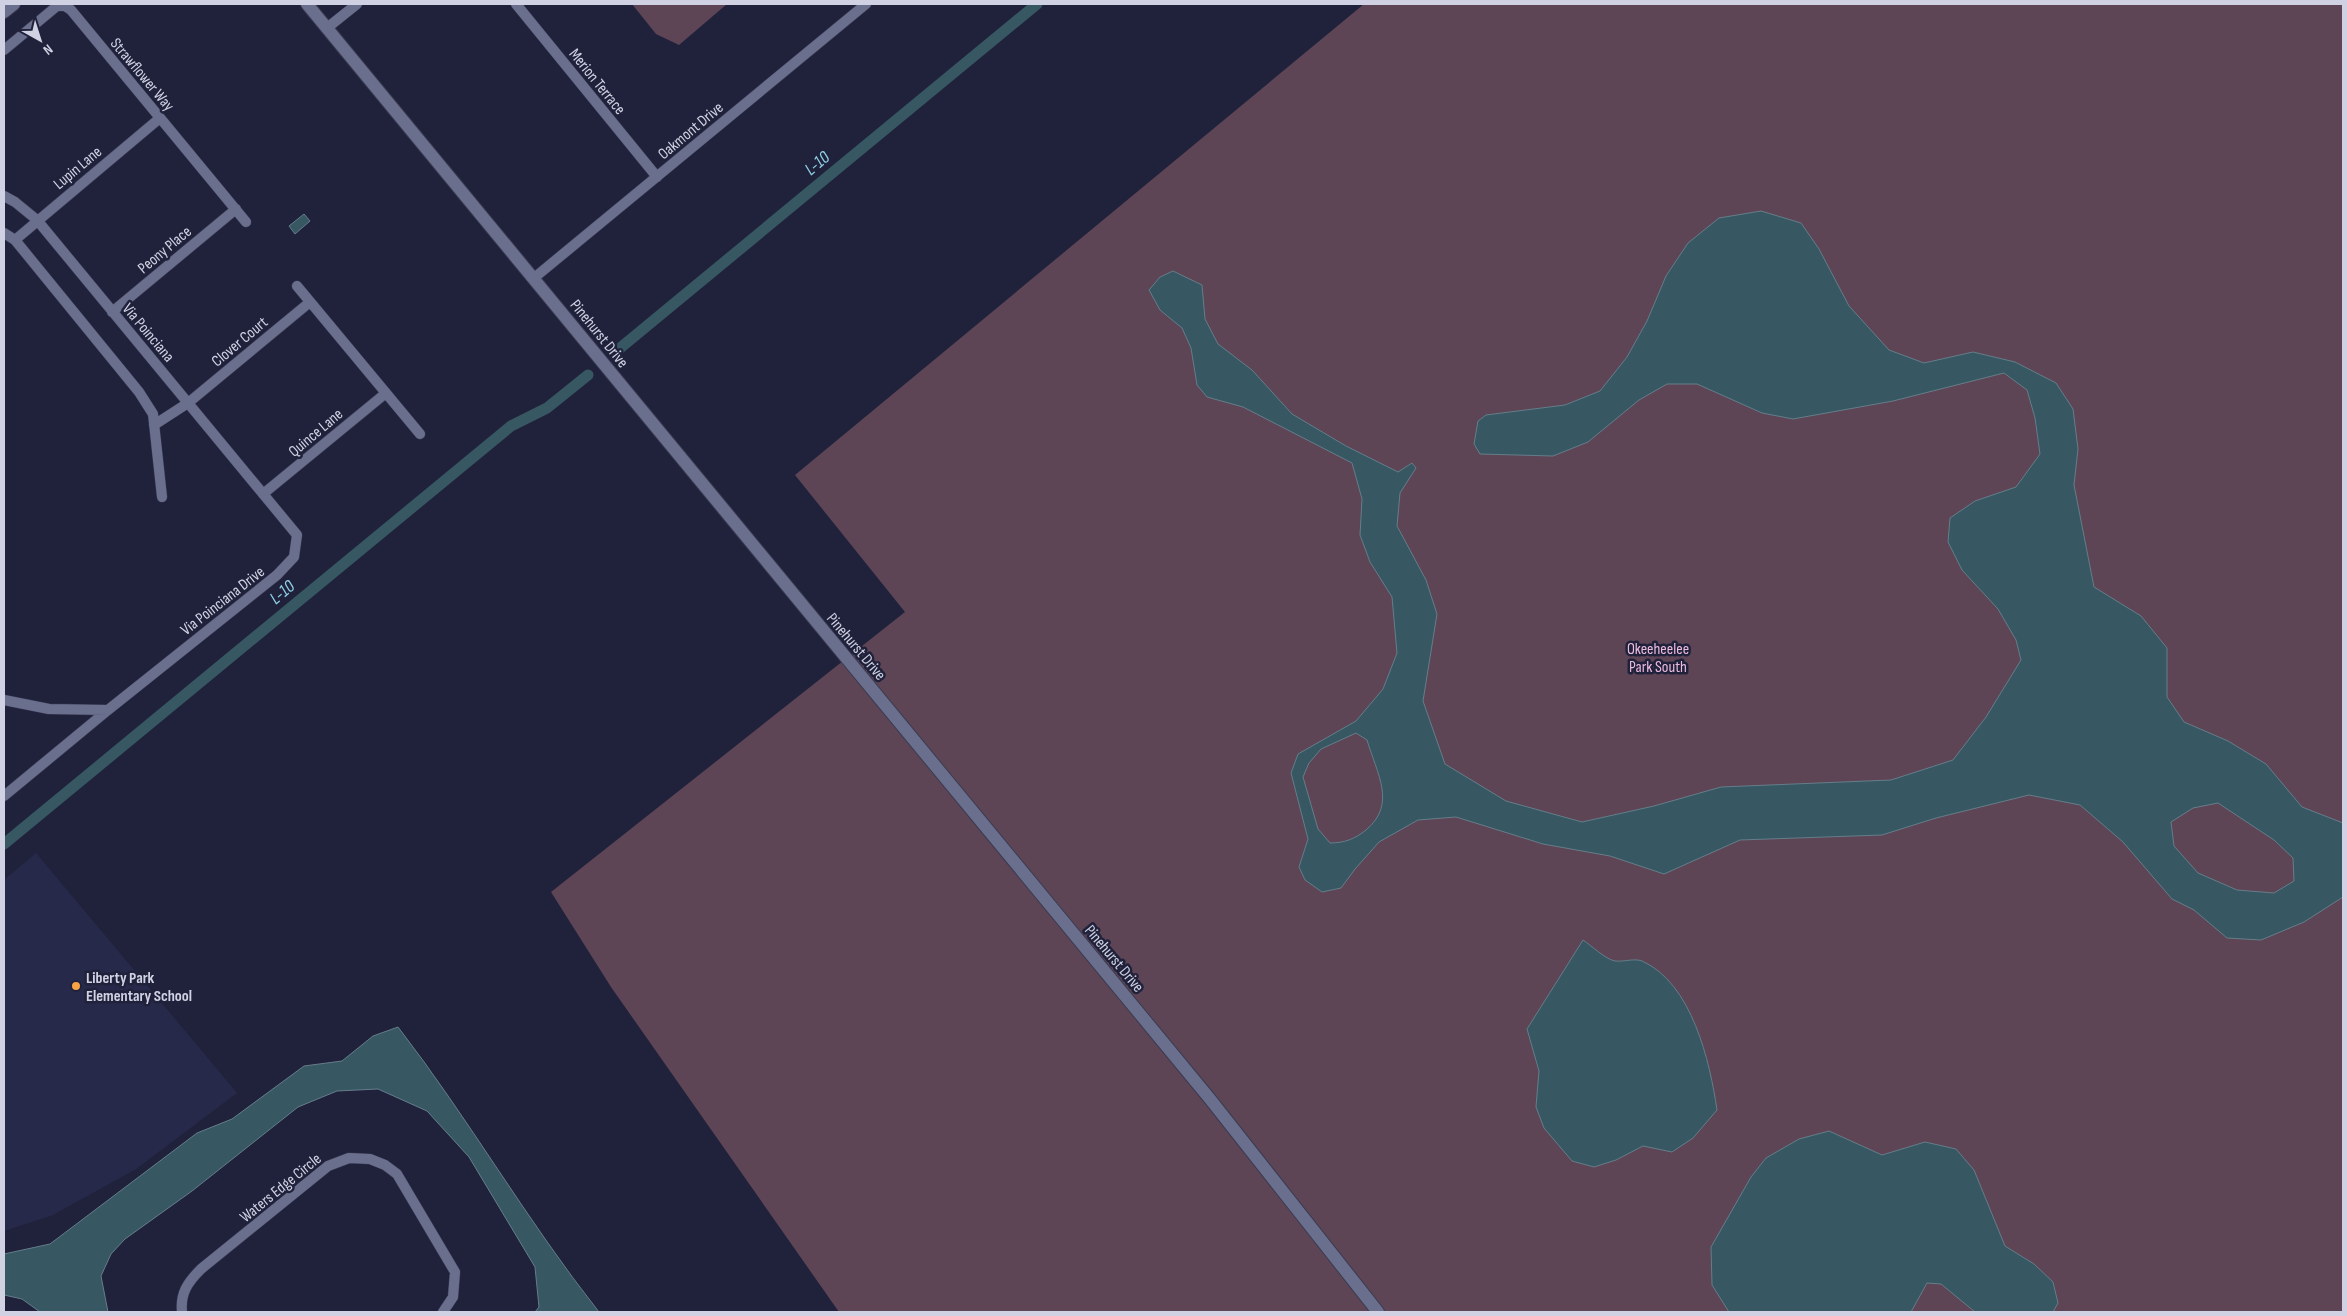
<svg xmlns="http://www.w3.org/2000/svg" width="2347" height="1316" font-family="'Sofia Sans Condensed',sans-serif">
	<rect width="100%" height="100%" fill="#20223c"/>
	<path fill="#262949" d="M36,853l201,240 -101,76 -83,46 -49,16v-351z"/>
	<path fill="#5d4555" d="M632,4h95l-48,41 -23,-11z
		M1364,4h979v1308h-1504l-228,-325 -60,-95 354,-280 -110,-137z"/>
	<path fill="#375863" stroke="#657d8a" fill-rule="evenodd" d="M1761,211l40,12 18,26 30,57 40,44 35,13 49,-11 42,10 41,21 17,26 5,40 -4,36 20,102 47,29 26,32v49l17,25 44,19 38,23 36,43 41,16v74l-39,25 -43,18 -34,-2 -33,-28 -22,-11 -49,-57 -43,-37 -51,-10 -93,23 -54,17 -142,5 -76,34 -54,-18 -67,-12 -87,-27 -38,3 -39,22 -24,27 -14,19 -19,4 -17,-12 -6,-13 9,-28 -17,-66 7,-19 58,-33 27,-32 14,-36 -5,-56 -22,-35 -10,-27 2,-36 -10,-36 -109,-56 -36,-10 -10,-12 -6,-37 -9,-20 -22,-18 -11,-20 11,-13 13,-6 29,14 3,34 13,25 34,26 40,44 54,32 52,26 14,-9 4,5 -16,25 -3,33 29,54 11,34 -14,87 22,63 61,37 76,21 72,-16 67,-19 170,-7 62,-20 33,-43 35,-57 -5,-20 -18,-31 -36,-39 -14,-28 2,-24 25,-17 41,-14 24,-33 -5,-36 -8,-28 -23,-17 -111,28 -100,18 -31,-6 -65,-29h-30l-28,16 -51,42 -35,14 -73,-2 -6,-10 4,-23 8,-6 79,-10 35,-14 27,-34 20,-36 19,-45 22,-33 31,-25zM1356,733l11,7c10,34 30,64 -1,90 -11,9 -22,13 -36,13l-12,-14 -15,-52 6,-14 12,-14zM2218,803l56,37 19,18 1,23 -20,12 -37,-3 -39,-17 -24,-27 -3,-24 22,-14z
		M304,214l6,7 -15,13 -6,-8z
		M1583,940c9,6 22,19 32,21 9,1 19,-3 27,0 50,22 68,101 75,149l-24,28 -21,14 -29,-6 -27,14 -22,7 -22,-6 -28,-33 -8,-21 3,-36 -12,-42z
		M398,1027c71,92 129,194 201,285h-64l4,-5 -4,-40 -66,-110 -42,-46 -49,-22 -41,2 -39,16 -106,84 -67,48 -14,15 -10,22 7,36h-68l-18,-13 -18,-4v-41l46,-10 147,-111 35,-14 72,-53 38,-5 31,-25z
		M1829,1131l53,24 43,-13 31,7 18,21 31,76 29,18 19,18 5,21 -5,9h-78l-34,-28 -14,-1 -16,29h-182l-17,-27 -1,-38 40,-70 15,-19 33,-19z"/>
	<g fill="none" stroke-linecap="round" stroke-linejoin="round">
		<path stroke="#375863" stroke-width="11" d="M619,349l418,-345
			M4,844l507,-418 36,-18 41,-33"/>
		<defs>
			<path id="minor" d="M516,4l141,173
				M327,28l30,-24
				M4,50l53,-44h8l6,4 175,212
				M4,196l11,6 22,18 260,315 -3,22 -17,18 -169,135
				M4,233l11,7 124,152 14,22 9,83
				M15,240l145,-122
				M534,278l332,-274
				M297,286l123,148
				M112,312l124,-103
				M154,425l34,-22 122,-101
				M263,494l123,-101
				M4,700l45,9 59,1 -104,86
				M182,1312c-2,-19 6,-30 19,-43l127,-103 21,-8 21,1 15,6 12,9 58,98 -2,25 -10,15"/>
			<path id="tertiary" d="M307,4l903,1095 168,213
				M4,12l10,-8"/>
		</defs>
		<use href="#minor" stroke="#3a3b51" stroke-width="11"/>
		<use href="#tertiary" stroke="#3a3b51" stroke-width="14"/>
		<use href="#minor" stroke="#6b6f8e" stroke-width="10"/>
		<use href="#tertiary" stroke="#6b6f8e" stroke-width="12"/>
	</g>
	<circle fill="#f5a345" stroke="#20223c" stroke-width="2" cx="76" cy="986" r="5"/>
	<g text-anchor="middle" stroke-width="5" stroke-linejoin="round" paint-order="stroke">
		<g font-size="16" fill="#d0d2e4" stroke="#20223c">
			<text transform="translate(143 74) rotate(50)" y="6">Strawflower Way</text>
			<text transform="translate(598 81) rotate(51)" y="6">Merion Terrace</text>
			<text transform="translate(690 130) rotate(-40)" y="6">Oakmont Drive</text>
			<text transform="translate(77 167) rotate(-40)" y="6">Lupin Lane</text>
			<text transform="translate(164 249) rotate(-40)" y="6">Peony Place</text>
			<text transform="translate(149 332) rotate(50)" y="6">Via Poinciana</text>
			<text transform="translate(600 333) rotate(51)" y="6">Pinehurst Drive</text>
			<text transform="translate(239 341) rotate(-40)" y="6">Clover Court</text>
			<text transform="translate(315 432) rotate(-40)" y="6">Quince Lane</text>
			<text transform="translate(222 600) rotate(-38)" y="6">Via Poinciana Drive</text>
			<text transform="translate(857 646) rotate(50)" y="6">Pinehurst Drive</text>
			<text transform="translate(1115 958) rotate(50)" y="6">Pinehurst Drive</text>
			<text transform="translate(280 1187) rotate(-39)" y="6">Waters Edge Circle</text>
		</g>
		<g font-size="16" fill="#edbbde" stroke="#20223c">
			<text x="1658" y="654">Okeeheelee<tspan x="1658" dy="18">Park South</tspan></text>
		</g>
		<g font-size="16" font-weight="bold" fill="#d0d2e4" stroke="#20223c" text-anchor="start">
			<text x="86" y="983">Liberty Park<tspan x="86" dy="18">Elementary School</tspan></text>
		</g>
		<g font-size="18" font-style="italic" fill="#8ecfe4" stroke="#20223c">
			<text transform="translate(817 163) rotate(-40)" y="6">L-10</text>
			<text transform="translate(282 592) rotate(-40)" y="6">L-10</text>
		</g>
	</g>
	<rect width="2347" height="1316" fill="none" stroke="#d0d2e4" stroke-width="10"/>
	<g transform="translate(40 40) rotate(141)" stroke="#20223c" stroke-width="4" paint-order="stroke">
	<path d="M0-4L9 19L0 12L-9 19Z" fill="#d0d2e4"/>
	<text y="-8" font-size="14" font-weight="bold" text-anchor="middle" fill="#d0d2e4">N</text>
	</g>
</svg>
